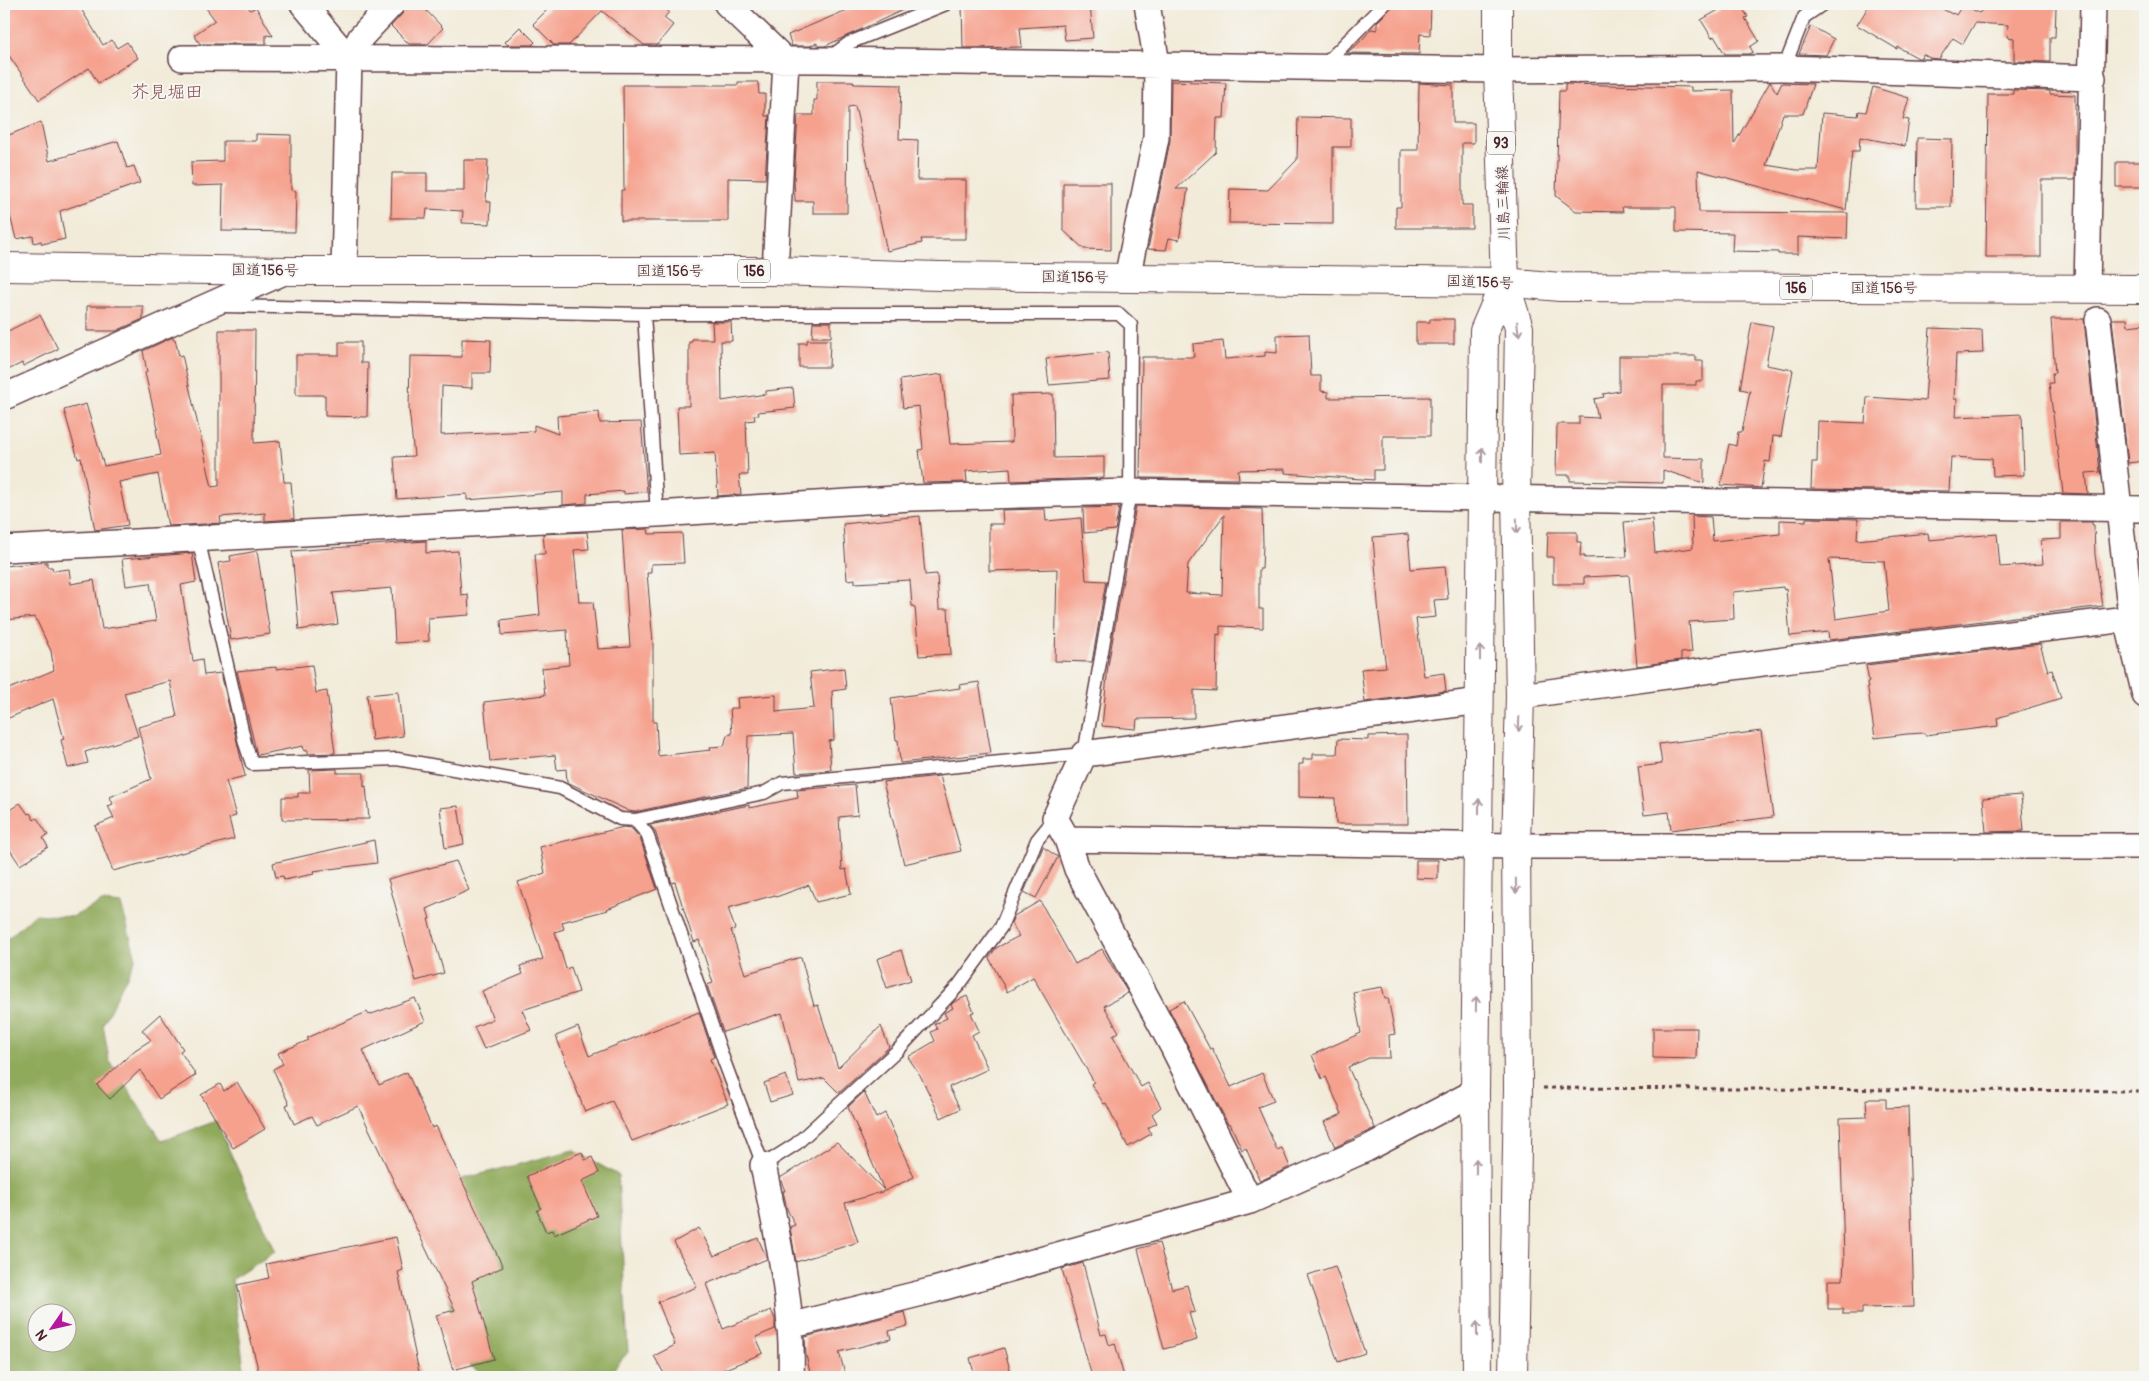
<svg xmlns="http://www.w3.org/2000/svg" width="2149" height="1381" font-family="Pangolin,'Klee One',sans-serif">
	<rect width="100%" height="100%" fill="#f6f6f2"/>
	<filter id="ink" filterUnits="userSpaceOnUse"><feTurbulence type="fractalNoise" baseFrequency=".02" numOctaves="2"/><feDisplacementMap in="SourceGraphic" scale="10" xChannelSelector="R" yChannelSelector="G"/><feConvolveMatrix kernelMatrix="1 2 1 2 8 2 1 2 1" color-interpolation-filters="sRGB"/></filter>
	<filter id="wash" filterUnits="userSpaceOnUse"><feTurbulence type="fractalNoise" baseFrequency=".0096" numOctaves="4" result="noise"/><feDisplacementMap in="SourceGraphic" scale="20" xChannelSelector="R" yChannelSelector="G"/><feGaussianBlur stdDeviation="1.12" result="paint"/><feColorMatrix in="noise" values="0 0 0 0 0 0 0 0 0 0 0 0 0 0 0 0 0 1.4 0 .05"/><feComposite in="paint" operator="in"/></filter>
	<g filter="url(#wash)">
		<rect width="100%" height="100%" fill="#f2ebd9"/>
		<path fill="#90aa5c" stroke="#6d6444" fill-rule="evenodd" d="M102,902l19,2 15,54 -33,66 6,36 53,81 54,-20 59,131 -43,27 13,98h-241v-435l31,-28 37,3zM38,1314h30v30h-30z
			M573,1150l45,25 10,177 -21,25h-121l-32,-23 -12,-144 20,-31z"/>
		<g id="blocks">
			<path fill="#f6a18e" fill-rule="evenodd" d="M4,4h74l25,41 9,-5 5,8 10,-6 11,16 -40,25 -9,-15 -50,32 -35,-52z
				M203,4h44l3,6 6,-3 17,29 -7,-1v9h-66l-6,-9 21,-15z
				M408,4h12l23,24 -15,16h-19l-18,-18 11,-12z
				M553,4h105l11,8 -5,6 9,7 -16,20h-13l-42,-34 -33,34h-15l-21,-21z
				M861,4h55l-91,42h-8v-3l-7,3h-18l-4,-11z
				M962,4h128l3,34 -28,2 -2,-15 -43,3 2,19 -59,1z
				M1395,4h36l-1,31 -10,-1 -1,20 -72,-1 15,-13 9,-11 6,1v-8z
				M1729,4h11l8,13 -3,1 14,23 -9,6 3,5 -4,2h-24l-11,-18 -2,2 -11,-18z
				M1870,4h63l19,10 1,-1 3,2 7,-11 16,9 8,-7 69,1 -1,30h-5v25l-36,-1v-23l-7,-1 1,-12 -33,-2 -12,21 -10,-6 -14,21 -9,-1 -7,-4 -2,4h-3l-20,-11 -1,2 -40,-24z
				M1811,26l23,13 -8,16 -27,-1z
				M520,27l15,15 -3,3h-24l-3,-3z
				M817,81h36l1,3 47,1 -2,54 19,1 -1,40h49v59h-45l1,4 -35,8 -32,-145 -7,1 -1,106h-34v-12h-18l-1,-21 4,-65h16v-15h3z
				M1171,81l55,2 -2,35h-7l-1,34 -40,37h12l-9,51 -10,-2 -3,12 -18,-1 22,-108z
				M738,82h20l1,12h6v22h4l-4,63 -37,-1v43h-107v-31h3l-1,-105h115z
				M1770,82l7,11 5,-10 31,1 -10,30h-20l-17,51 31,5h21l4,-57 36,3 1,-5 7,1 7,-25 36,11 -6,21 6,1 -4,26 -45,-9 -1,14h-7l-6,59 -148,-40 1,42 149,1 -1,26 -49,-2v17h-20v-2l-46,-1 1,-18 -57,-1v-25h-54l1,5 -47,-1 -20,-15 3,-105h6v-7l126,3v4l42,-1 1,54z
				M1419,83l34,2v38h21v20h-12v62h10v23h-76v-21h5v-57h17z
				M2013,90l37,1v3l25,1v85h-34v77h-55l2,-163h25z
				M1298,117l53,1v29h-18v77l-104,-1 1,-34 38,1 29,-30z
				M41,122l8,39 69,-20 9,27 7,-2 6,17 -80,28 5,28 -23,5 -1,-3 -7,2 -1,-7 -17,3 -9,-35 -3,1v-68z
				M256,134l35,1v55l5,1 -1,41 -73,-1 1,-46 -31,1 -1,-24 32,-1v-20h33z
				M1917,138l35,1 -1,68h-35z
				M464,160h24l-2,42h5l-1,22 -28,-1 1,-12 -36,-2 -1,9h-35l1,-45h35v18h37z
				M2116,162h29v25h-29z
				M1063,183h48v67l-27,-1 -21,-19z
				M87,306h56v13l-27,12h-29z
				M40,315l18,34 -35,17 -1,-3 -18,9v-39z
				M1430,319h24v25h-38v-22h14z
				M2051,319h33l16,153 -14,1 2,21 -25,-1 -14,-110h4l-1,-10h3z
				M2112,319h15l1,7 17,-2v137l-17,2z
				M712,322h19l1,19h-11l1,60 44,-7v-3l27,-3 2,20 -37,4 1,3h-5l1,5 -9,1 2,54h-9l2,19 -23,2 -3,-43 -36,2 -2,-49h12v-64h3v-3h21z
				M813,322h18v15h-19z
				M1752,322l21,4 -7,39 27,5 -12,67 -8,-1 -3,26 -5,-1 -4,27 -40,-3 8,-41 7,2 2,-14h4l8,-41 -10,-2z
				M1930,328l52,2 1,23 -27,1 -2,45h3l-1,18 66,-3 2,61 -31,1 -1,-17 -41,-2 -2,34 -138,-2 1,-27h5l1,-41 47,2 2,-26 58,4z
				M219,330h36l-1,113 26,-2 4,41h7l3,37 -29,2v-8l-45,4 1,6 -53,3 -10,-52 -39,8 9,43 -33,5 -14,-72 -3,1 -14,-49 22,-6 18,62 57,-11 -5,-26h2l-13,-56 2,-1 -4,-21 30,-14v3l2,-1 4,17 3,-1 30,132 7,-1z
				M1309,334l2,42h10v15l7,1v6l102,-1v39h-47v34h-9v10l-89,-7v-4l-47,1 1,9 -99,-1 2,-121h52l-1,-13 30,-3 2,18 40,-3v-4l12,1v-18z
				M462,339l29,1 -1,33h-18v15l-30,-2 -1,49 93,-4v-6l24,9 -1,-18 42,-4 1,11 41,-1 6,70 -23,2v-3l-37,3v9l-24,2v-13l-96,8v-6l-70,5 -3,-42 20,-1 -5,-47 1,-53 52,1z
				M807,340h23l-1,27h-30v-24h8z
				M339,342h22v21h7l-1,54 -42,-1v-21h-29v-40h43z
				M1108,352l2,28 -61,5 -3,-26z
				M1619,356h77v5h7v20h-7v4h-33v73l41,1v24l-41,-13v13l-93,-2v-6h-14l1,-51h22v-7l19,1 -4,-19 10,-2 -1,-3 16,-3z
				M942,374l8,70 62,-2 -1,-47 42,-1 1,64 50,-1v21l-93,3 -1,-13 -44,3 1,11 -44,1 -4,-33 4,-1 -4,-43 -16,2 -3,-28z
				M1136,506l126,3 1,35 -1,25h-3v40h4v19l-43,-2v9l-3,-1 -1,57 -22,-1v28l-57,1 -1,10 -34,-3 6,-60zM1224,515l-2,80 -36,-2 2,-29z
				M1119,507l-4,23 -31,3 -1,-25z
				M1045,509l1,12 35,-3 5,62 20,1 -14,81 -37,-1 2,-92 -68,2v-47h14l-1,-14z
				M920,516l5,59 12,-1 2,35h9l3,45 -32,2 -4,-49 -3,-1 -2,-26 -55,3v-4l-8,1 -4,-56z
				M1692,516l19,1 2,24 67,-7v-14l26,1v-3l52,1 -1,21 71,-7 1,7 68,-6 3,33 43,-3 -2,-24 20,-1v-17h31v3h2l1,30 8,51 -274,34 -1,-8 -38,4 -4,-47 -2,1 -1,-3 -50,5 1,27 -45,3 3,30 -11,1v7l-44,6 -8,-91 -45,2v7h-31v-27h-6l1,-25h29v10h4l-1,14h5l-1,2 43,-1 -3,-35 28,-3 3,34 38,-5zM1829,559l55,2 5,50 -53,8z
				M648,529l1,5 33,-1 2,30 -33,1v9h-4l6,70v79h3l2,34 53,-6 -1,-3 14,-1 3,-11 5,-1 -2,-26h8l-1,-10 39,-3v17l38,-4 -4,-36 34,-4 2,21 -14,2 2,49 -5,1 2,29 -35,3 -3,-39 -45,2 -1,52 -113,24 -5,-1 -62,-29 -1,-13 -9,1 -2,-15 -65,6 -6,-59 61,-7 -3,-27 27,-3 -2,-35 -65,5 -1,-15 39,-5 -5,-61h10l-2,-20 44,-2 2,17 -15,1 5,52h14l5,47 32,-2 -8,-117z
				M1408,534l3,35 34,-3 3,33 -14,1 2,17 -20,2 8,57 20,-3 2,18 -81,11 -4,-33 25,-2 -7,-51 -6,-79z
				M426,541v12l32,-2 3,44 7,-1 1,21 -41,3 1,23 -34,2 -3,-55 -59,5 5,31 -39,6 -7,-79z
				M257,551l13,83 -39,6 -13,-77 13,-2 -1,-5z
				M192,553l4,29 -15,3 12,76 9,-2 2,16 17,-2 24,103 -19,5 10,35 -7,2 5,21 -121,32 -18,-45 19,-8 -6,-12 5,-2 -3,-7 41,-18 -13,-52 39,-10 -7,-36 -46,12 14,43 -53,16 3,11 -20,5 -7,-28 3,-1 -11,-40 -49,21v-29l50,-21 -3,-19 -16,-34 -31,3v-54l43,-4v5h5l1,4 16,-2 2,15 23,-4 8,49 54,-8 -6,-38 -24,3 -4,-27z
				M2040,644l8,27 4,-1 9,28 -64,20 1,8 -73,9 -1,-2 -17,1 -32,4 -8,-56h2l-3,-17z
				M312,665l4,28 11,-2 8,62 -27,1v-4l-4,1 -1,-5 -46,9 -20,-84 39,-4v2z
				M979,682l12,71 -91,10 -2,-23h-2l-5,-42 69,-10 -1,-3z
				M398,692l5,44 -31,4 -5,-45z
				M1761,731l12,86 -102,13 -2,-18 -25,3 -6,-48 24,-3 -3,-20z
				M1407,735l1,89h-72l-1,-26 -36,-1v-33h4v-5h10v-5h24l1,-15 30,1v-4z
				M337,769v4h27v14l2,-1 3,33 -87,1v-23h16v-4h12l-1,-23z
				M940,776l21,75 -57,13 -21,-82z
				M855,785l3,30 -19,2 3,53 4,-1 5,25 -35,8 -7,-17 -33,12 -1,-2 -47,13 7,21 -4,1 14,44 56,-17 13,49 4,-1 20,63 43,-42 8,21 -50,46 -15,-15 -25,5 -17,-70 -59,19 -16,-47 6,-2 -14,-43 -5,2 -19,-60 -3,1 -17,-52 -5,-6 99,-20v3l49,-10 -1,-8z
				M2021,795l3,36 -38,1 -3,-34z
				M20,803l8,11 2,-1 4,7 3,-2 11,17 -5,3 5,9 -28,18 -16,-24v-27z
				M458,806l6,38 -19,4 -5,-40z
				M624,827l7,1 9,10 17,51 -50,20 1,1 -46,12 2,7 -9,3 11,37 5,-2 8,25 -57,18 9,20 -47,19 -10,-22 19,-8 -11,-28 41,-17 -3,-8 23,-7 -25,-77 27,-9 -5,-26z
				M374,840l3,23 -64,8 1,3 -30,6 -1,-4 -7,1 -3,-14z
				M1043,847l15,10 -22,41 -12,-6z
				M1416,860h22v19l-22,-1z
				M456,861l13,29 -42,19 3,10h-2l16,54 -28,8 -28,-102z
				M1040,901l35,63 27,-15 26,44 -24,13 15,26 -6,4 28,51 7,-4 13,24 -9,7 5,9 -9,5 3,6 -23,13 -22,-44 -2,1 -13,-20 3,-2 -61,-105 -26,15 -18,-34 7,-10 23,-12 -8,-13 3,-7z
				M901,950l10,30 -24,8 -10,-29z
				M1382,987l3,11h3l7,36 -6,1 1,23h-21l-21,9 27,61 -40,19 -11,-25 18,-8 -16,-37 -4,2 -10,-24 49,-22 -8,-41z
				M967,996l7,16 -3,1 8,18 -7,4 16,34 -39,18 11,22 -19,9 -21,-43 -12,-18 27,-16 -4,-9 6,-3 -3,-5 13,-6 -3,-5 9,-5 -2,-3 3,-3z
				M415,998l10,23 -62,29 16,35 28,-13 25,56 4,-2 67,141 -31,14 22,78 -41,11 -17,-55 19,-5 -97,-204 -41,19 -5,-9 -18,8 -8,-19 3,-1 -16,-35 10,-5 -5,-11 31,-13 -2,-2 60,-26 2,3z
				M1184,1001l26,48 2,-1 19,39 31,-14 12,28 -16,6 19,43 5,-2 8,19 -30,14 -14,-33 -4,2 -12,-27 -2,1 -59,-115z
				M699,1012l15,45 -4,2 18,45 -96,37 -20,-40 -27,11 -29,-76 22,-9 11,29z
				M160,1014l23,35 -3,2 16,24 -37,24 -19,-29 -30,29 -13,-14 38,-35 16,-10 -9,-10z
				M1653,1028h44l-1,31 -43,-1z
				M786,1075l7,20 -23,7 -6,-19z
				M237,1082l28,47 -32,19 -32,-53 19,-11 4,7z
				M864,1092l12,26 9,-5 29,64 -29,14 -40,12 13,39 -62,20 -6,-35 5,-2 -8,-16 -4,-18h2l-5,-13 57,-36 47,48 -36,-83z
				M1866,1099h20v9l22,-1 6,200 -52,1v6h-19v-5h-15v-29h15l1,-22 -4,-140 27,-1z
				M582,1152l3,8 7,-3 7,16 -17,8 15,35 -43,19 -2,-5 -6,2 -9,-21 4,-3 -14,-32z
				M699,1228l15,28 44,-18 9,21 -61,25 17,45 48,-19 4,9v10l-19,8 7,16 -40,17 3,7h-60l-12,-21 21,-11 -17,-43 39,-15 -23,-45z
				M396,1237l7,33 -5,2 22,105h-160l-23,-92 32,-7 -3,-14z
				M1159,1243l13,46 15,-4 8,27 -6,1 8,27 -33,9 -26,-100z
				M1083,1263l18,72 5,-1 3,11 6,-2 9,34h-32l-30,-108z
				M1335,1266l30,87 -27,9 -30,-87z
				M905,1312l3,14 -19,5 2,8 -52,13 7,25h-35l-5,-22 -1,-18z
				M1004,1348l8,29h-37l-5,-19z"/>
		</g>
	</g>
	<g filter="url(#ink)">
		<use href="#blocks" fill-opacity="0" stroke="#633e45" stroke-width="1"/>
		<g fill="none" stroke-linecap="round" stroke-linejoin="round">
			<defs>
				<path id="service" d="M830,57l19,-14 97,-39
					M1322,67l62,-63
					M1784,68l20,-51 19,-13
					M644,314l13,200
					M198,538l47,205 7,21 145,-5 163,29 60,31 15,1 129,-27 18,-10 302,-29 46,-262 1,-167 -12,-11h-475l-422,-8
					M635,820l12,14 77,227 39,104 33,-21 101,-93 62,-66 42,-58 36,-87 18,-22"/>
				<path id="minor" d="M303,4l46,55 -5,212
					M727,4l59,57 -11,210
					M182,58l644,2 672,10 286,-2 309,10
					M349,59l12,-22 31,-33
					M1127,278l29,-140 1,-74 -10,-60
					M2087,289l6,-285
					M2098,320l32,288
					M4,397l282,-126
					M4,549l653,-35 254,-16 219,-6 1015,17
					M1520,696l272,-37 335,-40 18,76
					M1067,839l449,7h629
					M763,1165c14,70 31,141 28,212
					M1250,1201l-78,-156 -95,-176 -10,-30 -12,-21 29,-64 396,-53
					M789,1326l145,-36 316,-89 116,-52 109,-57"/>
				<path id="tertiary" d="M1505,282l14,46 -3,170 4,198 -4,150 2,242 -5,289
					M1477,1377l-2,-285 9,-761 21,-49"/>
				<path id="primary" d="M1498,4v66l7,212"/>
				<path id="trunk" d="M4,267l282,4h489l164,5 566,6 55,5 585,2"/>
			</defs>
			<use href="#service" stroke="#633e45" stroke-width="15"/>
			<use href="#minor" stroke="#633e45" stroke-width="28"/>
			<use href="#tertiary" stroke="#633e45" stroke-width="30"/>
			<use href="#primary" stroke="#633e45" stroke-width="30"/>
			<use href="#trunk" stroke="#633e45" stroke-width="30"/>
			<path stroke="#633e45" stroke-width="3" stroke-dasharray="4 4" stroke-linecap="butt" d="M1543,1088l602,3"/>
			<use href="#service" stroke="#fff" stroke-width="12"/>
			<use href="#minor" stroke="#fff" stroke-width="25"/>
			<use href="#tertiary" stroke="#fff" stroke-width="28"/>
			<use href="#primary" stroke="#fff" stroke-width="28"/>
			<use href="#trunk" stroke="#fff" stroke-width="28"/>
		</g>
		<defs><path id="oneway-shaft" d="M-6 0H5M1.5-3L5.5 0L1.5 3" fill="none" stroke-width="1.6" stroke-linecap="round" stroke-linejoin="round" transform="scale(1.25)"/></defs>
		<g stroke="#ae9aa0">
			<use href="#oneway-shaft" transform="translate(1518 329) rotate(83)"/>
			<use href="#oneway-shaft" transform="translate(1482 455) rotate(-89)"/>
			<use href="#oneway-shaft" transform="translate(1517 526) rotate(89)"/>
			<use href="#oneway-shaft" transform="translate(1480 653) rotate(-90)"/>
			<use href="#oneway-shaft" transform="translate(1519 724) rotate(92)"/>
			<use href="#oneway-shaft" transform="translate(1479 806) rotate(-90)"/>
			<use href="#oneway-shaft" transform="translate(1516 886) rotate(89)"/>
			<use href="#oneway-shaft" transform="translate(1476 1004) rotate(-89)"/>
			<use href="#oneway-shaft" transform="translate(1476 1166) rotate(-90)"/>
			<use href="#oneway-shaft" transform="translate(1477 1329) rotate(-90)"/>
		</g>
	</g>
	<g text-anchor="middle" stroke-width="4" stroke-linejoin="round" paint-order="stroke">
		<g fill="#f6f6f2" stroke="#7e6067" stroke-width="1">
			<rect x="1487" y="131.5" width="28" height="23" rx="4"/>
			<rect x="738" y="259.5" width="32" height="23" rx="4"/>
			<rect x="1780" y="276.5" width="32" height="23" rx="4"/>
		</g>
		<g font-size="14" font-weight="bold" fill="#4a1f2b">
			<text x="1501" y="148">93</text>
			<text x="754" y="276">156</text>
			<text x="1796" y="293">156</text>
		</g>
		<g font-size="15" fill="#4a1f2b" stroke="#f6f6f2">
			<text transform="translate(1503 203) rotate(-92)" y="5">川島三輪線</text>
			<text transform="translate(265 270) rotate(1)" y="5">国道156号</text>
			<text x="670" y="276">国道156号</text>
			<text transform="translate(1075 277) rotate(1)" y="5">国道156号</text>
			<text transform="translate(1480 282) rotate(2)" y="5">国道156号</text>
			<text x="1884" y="293">国道156号</text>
		</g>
		<g font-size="18" fill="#864c4e" stroke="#f6f6f2">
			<text x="167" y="98">芥見堀田</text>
		</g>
	</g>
	<rect width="2149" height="1381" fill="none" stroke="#f6f6f2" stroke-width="20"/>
	<g transform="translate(52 1328) rotate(236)"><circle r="24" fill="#f6f6f2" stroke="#b1a0a2"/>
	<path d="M0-4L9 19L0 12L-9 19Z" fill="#b5179e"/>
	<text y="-8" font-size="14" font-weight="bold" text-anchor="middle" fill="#4a1f2b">N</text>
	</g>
</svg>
